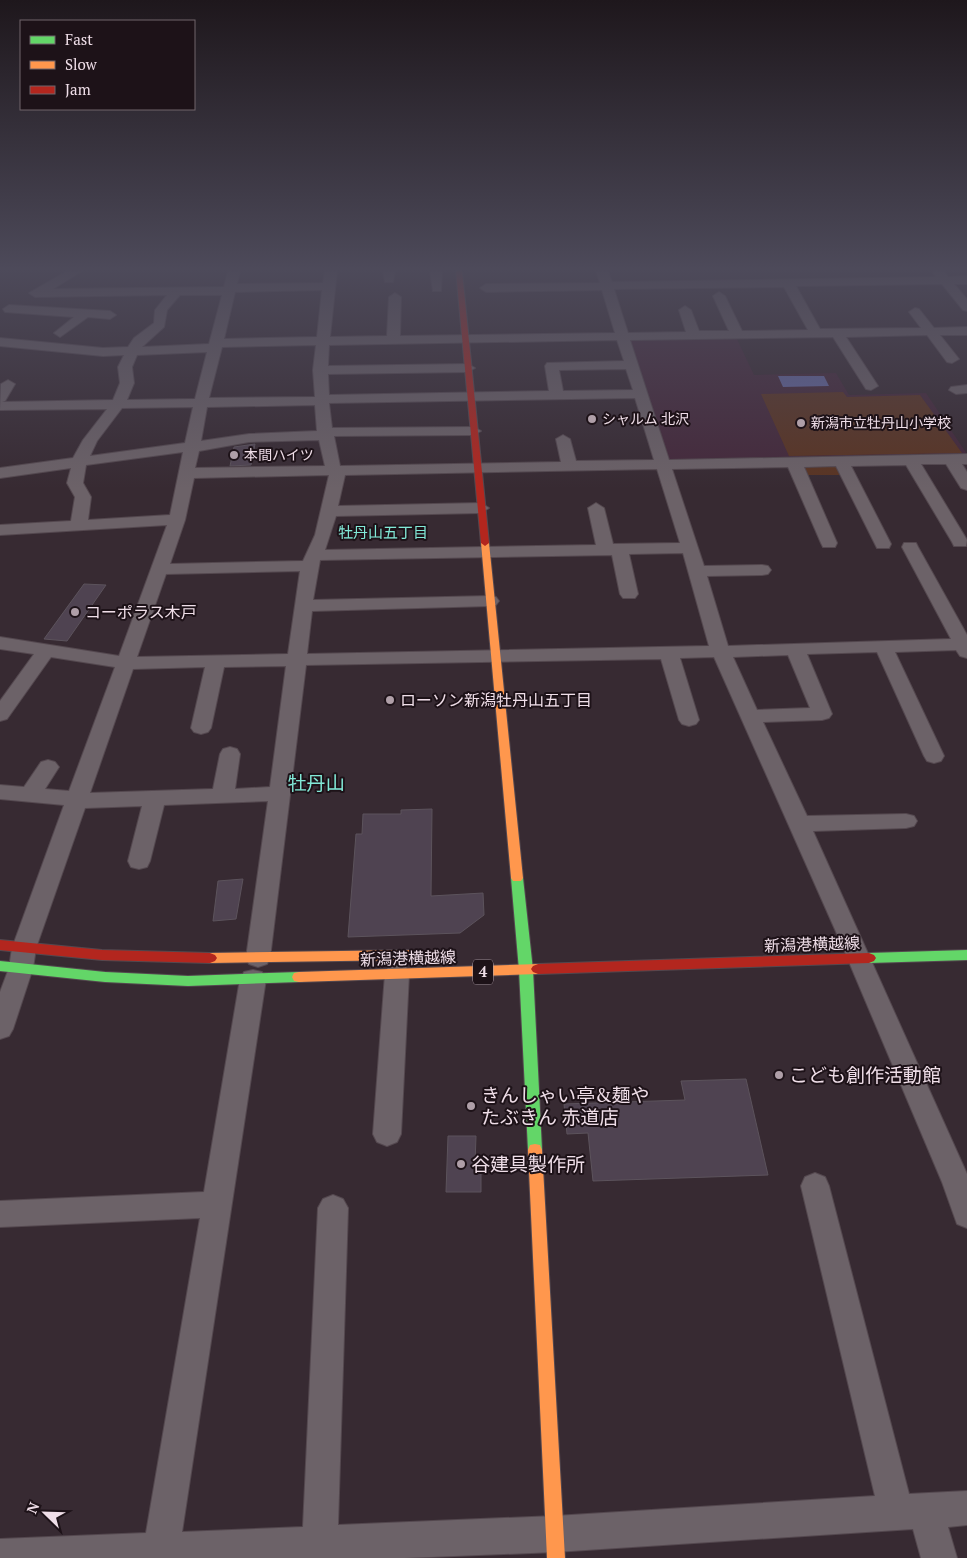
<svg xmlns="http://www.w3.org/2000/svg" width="967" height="1558" font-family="'PT Serif','Noto Sans JP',serif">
	<rect width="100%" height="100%" fill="#372a32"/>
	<path fill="#44283a" d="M736,337l18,38 82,-2 13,22 77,-2 41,61 -300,6 -39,-121z"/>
	<path fill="#5a3422" d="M843,392l4,5 73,-2 42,58 -173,3 -28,-62z
		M809,464h26l6,11h-34l-3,-7z"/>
	<path fill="#656aa5" d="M778,376h46l5,10 -46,1z"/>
	<path fill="#4f4351" stroke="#5c535c" d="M255,444l-4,21 -21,1 4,-19z
		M84,584l22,1 -39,56 -23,-2z
		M432,809l-1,87 52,-3 1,22 -24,18 -112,4 8,-103h6l1,-20h38v-4z
		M243,879l-7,40 -23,2 5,-40z
		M746,1079l22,96 -175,6 -5,-48 -21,1 -3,-30 121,-4 -4,-19z
		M448,1136h28l-1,28h6v28h-35z"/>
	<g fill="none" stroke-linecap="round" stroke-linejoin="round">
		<defs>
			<path id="street" d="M67,271h15l-29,18 171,-2 4,-16h12l-3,13 86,-1 2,-12h12l-7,66 57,-1 2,-39 6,-4 6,4 -1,39 215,-3 -13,-43 -116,2 -6,-4 6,-4 114,-1 -4,-12h12l4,11 324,-5 -3,-4 1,-2h10l4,6 19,-1v8h-13l13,15v12l-4,-1 -21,-26 -146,2 24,43 101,-1 -12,-16 6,-4 4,1 15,19 33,-1v8h-27l19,24 -7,4 -5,-1 -20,-27 -81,2 32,49 -7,4 -5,-1 -33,-52 -203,3 39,120 298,-6v10h-5l5,8v18l-6,-2 -15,-24h-25l46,76 -1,6h-12l-2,-4 -46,-77 -55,1 40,78 -2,4h-12l-41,-82 -32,1 33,76 -2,4h-12l-2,-4 -33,-76 -116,2 32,97 58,-1 6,1 3,4 -3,4 -6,1 -55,1 21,70 223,-7 -49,-92 2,-4h12l2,4 49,88v23l-7,-2 -4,-6 -61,2 49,104 -3,5 -7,2 -7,-2 -3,-5 -47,-104 -70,2 25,60 -3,4 -7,2 -59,2 44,94 99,-2 8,2 3,5 -3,5 -8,2 -93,3 154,343v54l-10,-4 -15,-42 -101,-239 -127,-286 -34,1 19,62 -3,4 -7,2 -7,-2 -3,-4 -18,-61 -355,6 -36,293 -3,6 -9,3 -9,-3 -3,-6 22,-157 -104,4 -14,56 -3,6 -8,2 -8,-2 -3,-6 14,-55 -57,2 -49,140 -3,20 -20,61 -4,7 -9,3v-47l9,-24 3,-20 52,-143 -64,-6v-14l24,2 17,-25 7,-2 7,2 4,5 -14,22 24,2 46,-124 -64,-10 -44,62 -7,2v-20l34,-47 -34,-5v-12l119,19 48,-131 -167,10v-10l71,-4 4,-24 -8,-14 4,-15 -71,10v-10l73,-10 10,-18 24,-31 -107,1 1,-26 7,-4 7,4 -10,17 -3,1 111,-2 7,-17 -2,-16 6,-12 -21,1 -103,-10v-8l103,10 25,-1 6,-9 20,-15 1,-13 12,-15 -132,2 -6,-4zM784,287l24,43 -66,1 -17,-35 -6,-4 -6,4 16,35h-30l-8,-21 -6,-4 -6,4 7,22 -58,1 -14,-44zM322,290l-5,47 -93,2 11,-47zM180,295h42l-13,49 -67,3 22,-20 3,-17zM617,340l7,21 -77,2 -2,3 4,25 -220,4 -1,-21 140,-2 7,-4 -7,-4 -140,2 1,-21zM316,345l-3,25 2,27 -106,1 13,-51zM207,352l-12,47 -68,1 7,-17 -2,-16 5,-12zM626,369l7,21 -70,1 -4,-21zM635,398l19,62 -78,1 -6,-22 -7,-4 -7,4 5,23 -221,4 -6,-30 140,-1 7,-4 -7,-4 -142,1 -3,-25zM315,405l2,26 -68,3 -48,7 6,-34zM193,407l-8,36 -95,13 7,-15 25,-33zM319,440l6,26 -130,2 4,-17 50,-9zM183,452l-13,63 -82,5 3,-23 -8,-14 3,-18zM657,469l23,74 -67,1 -9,-36 -8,-5 -8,5 8,37 -271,5 11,-34 145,-3 8,-5 -8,-5 -143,3 7,-31zM329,475l-14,60 -12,26 -133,3 15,-44 9,-42zM683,553l26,93 -402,8 5,-43 178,-5 6,-1 3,-4 -3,-4 -6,-1 -177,4 7,-40 292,-5 8,39 3,4h12l3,-4 -9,-40zM300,571l-12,83 -151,3 29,-83zM788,655l22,53 -53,2 -24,-53zM286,666l-16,121 -35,2 5,-35 -3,-5 -7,-2 -7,2 -3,5 -7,35 -123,4 43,-124 72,-2 -14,61 3,4 7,2 7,-2 3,-4 13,-61z
				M383,271h12l-2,11h-8z
				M430,271h12l-1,20h-8z
				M9,305l101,6 6,4 -6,4 -22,-2 -28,20 -6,-4 20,-16 -69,-5 -2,-3z
				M967,385v8l-11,1 -7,-4 2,-3z
				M397,965l9,2 3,7 -8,160 -4,8 -10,4 -10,-4 -4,-8 12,-160 3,-7z
				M253,970l9,2 4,7 -84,553 121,-5 15,-319 5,-9 10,-4 10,4 5,9 -10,317 217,-9 320,-20 -74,-310 4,-9 10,-4 10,4 4,9 80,308 58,-3v34l-19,2 9,31h-36l-8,-29 -358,23 -150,6h-405v-19l146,-6 54,-315 -200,9v-26l204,-9 36,-213 4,-7z"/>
			<path id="fast" d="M517,874l4,1 2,3 10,92 9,180 -2,5 -5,1 -5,-1 -2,-5 -9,-180 -8,-92 2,-3z
				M967,950v10l-98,3 -5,-2 -2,-3 2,-3 5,-2z
				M0,961l105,11 83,4 111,-4 5,1 2,4 -2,4 -5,1 -111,4 -83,-4 -105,-11z"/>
			<path id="slow" d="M485,540l4,3 34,335 -2,3h-8l-2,-3 -30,-335z
				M410,950l5,2 2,3 -2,3 -5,2 -200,3 -5,-2 -2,-3 2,-3 5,-2z
				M538,964l5,2 2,3 -2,3 -5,2 -239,8 -5,-1 -2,-4 2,-4 5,-1z
				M535,1144l5,1 2,5 23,408h-18l-19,-408 2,-5z"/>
			<path id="jam" d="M456,271h6l27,272 -4,3 -4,-3z
				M0,940l102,10 108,3 5,2 2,3 -2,3 -5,2 -108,-3 -102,-10z
				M869,953l5,2 2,3 -2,3 -5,2 -331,11 -5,-2 -2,-3 2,-3 5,-2z"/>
		</defs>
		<use href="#street" stroke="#54484f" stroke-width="2"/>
		<use href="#fast" stroke="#54484f" stroke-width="2"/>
		<use href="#slow" stroke="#54484f" stroke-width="2"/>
		<use href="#jam" stroke="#54484f" stroke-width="2"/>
		<use href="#street" fill="#6c6268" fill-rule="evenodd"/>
		<use href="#fast" fill="#63d668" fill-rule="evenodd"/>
		<use href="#slow" fill="#ff974d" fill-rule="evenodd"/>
		<use href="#jam" fill="#b3261e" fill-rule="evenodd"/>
	</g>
	<linearGradient id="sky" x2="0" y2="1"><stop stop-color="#1e171c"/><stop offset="0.55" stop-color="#4d4a5a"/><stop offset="1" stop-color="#4d4a5a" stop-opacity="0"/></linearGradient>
	<rect width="967" height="489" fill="url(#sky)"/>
	<g fill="#af9fa8" stroke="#1d1218" stroke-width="2">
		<circle cx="592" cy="419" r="5"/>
		<circle cx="801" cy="423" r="5"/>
		<circle cx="234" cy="455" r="5"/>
		<circle cx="75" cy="612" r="5"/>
		<circle cx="390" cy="700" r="5"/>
		<circle cx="779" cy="1075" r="5"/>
		<circle cx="471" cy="1106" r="5"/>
		<circle cx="461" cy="1164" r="5"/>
	</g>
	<g text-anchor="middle" stroke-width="4" stroke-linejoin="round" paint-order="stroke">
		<g font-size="14" fill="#efdee8" stroke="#1d1218" text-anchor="start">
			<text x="602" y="424">シャルム 北沢</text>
			<text x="811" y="428">新潟市立牡丹山小学校</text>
			<text x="244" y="460">本間ハイツ</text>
		</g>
		<g font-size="15" fill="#82e9d7" stroke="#1d1218">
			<text x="383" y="538">牡丹山五丁目</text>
		</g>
		<rect fill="#1d1218" stroke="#b0a1aa" stroke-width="1" x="473" y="959.5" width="20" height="25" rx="4"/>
		<g font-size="15" font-weight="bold" fill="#efdee8">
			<text x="483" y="977">4</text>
		</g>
		<g font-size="16" fill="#efdee8" stroke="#1d1218" text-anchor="start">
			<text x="85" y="618">コーポラス木戸</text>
			<text x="400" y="706">ローソン新潟牡丹山五丁目</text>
		</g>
		<g font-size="16" fill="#efdee8" stroke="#1d1218">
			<text transform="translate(812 944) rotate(-2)" y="6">新潟港横越線</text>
			<text transform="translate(408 958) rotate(-2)" y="6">新潟港横越線</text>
		</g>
		<g font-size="19" fill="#82e9d7" stroke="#1d1218">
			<text x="316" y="790">牡丹山</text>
		</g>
		<g font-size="19" fill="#efdee8" stroke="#1d1218" text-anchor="start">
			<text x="789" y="1082">こども創作活動館</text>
			<text x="481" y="1102">きんしゃい亭&amp;麺や<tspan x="481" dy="22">たぶきん 赤道店</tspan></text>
			<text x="471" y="1171">谷建具製作所</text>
		</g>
	</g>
	<rect x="20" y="20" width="175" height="90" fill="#1d1218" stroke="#71646b"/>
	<rect x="30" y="36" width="25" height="8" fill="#63d668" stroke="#71646b"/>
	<text x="65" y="45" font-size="15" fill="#efdee8">Fast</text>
	<rect x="30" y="61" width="25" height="8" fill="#ff974d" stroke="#71646b"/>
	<text x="65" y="70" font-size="15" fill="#efdee8">Slow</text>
	<rect x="30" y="86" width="25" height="8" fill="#b3261e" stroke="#71646b"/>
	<text x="65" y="95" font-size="15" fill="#efdee8">Jam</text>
	<g transform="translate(45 1513) rotate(293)" stroke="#1d1218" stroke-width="4" paint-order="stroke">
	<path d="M0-4L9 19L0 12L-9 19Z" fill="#efdee8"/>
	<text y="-8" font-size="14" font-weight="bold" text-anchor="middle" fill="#efdee8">N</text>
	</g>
</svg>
